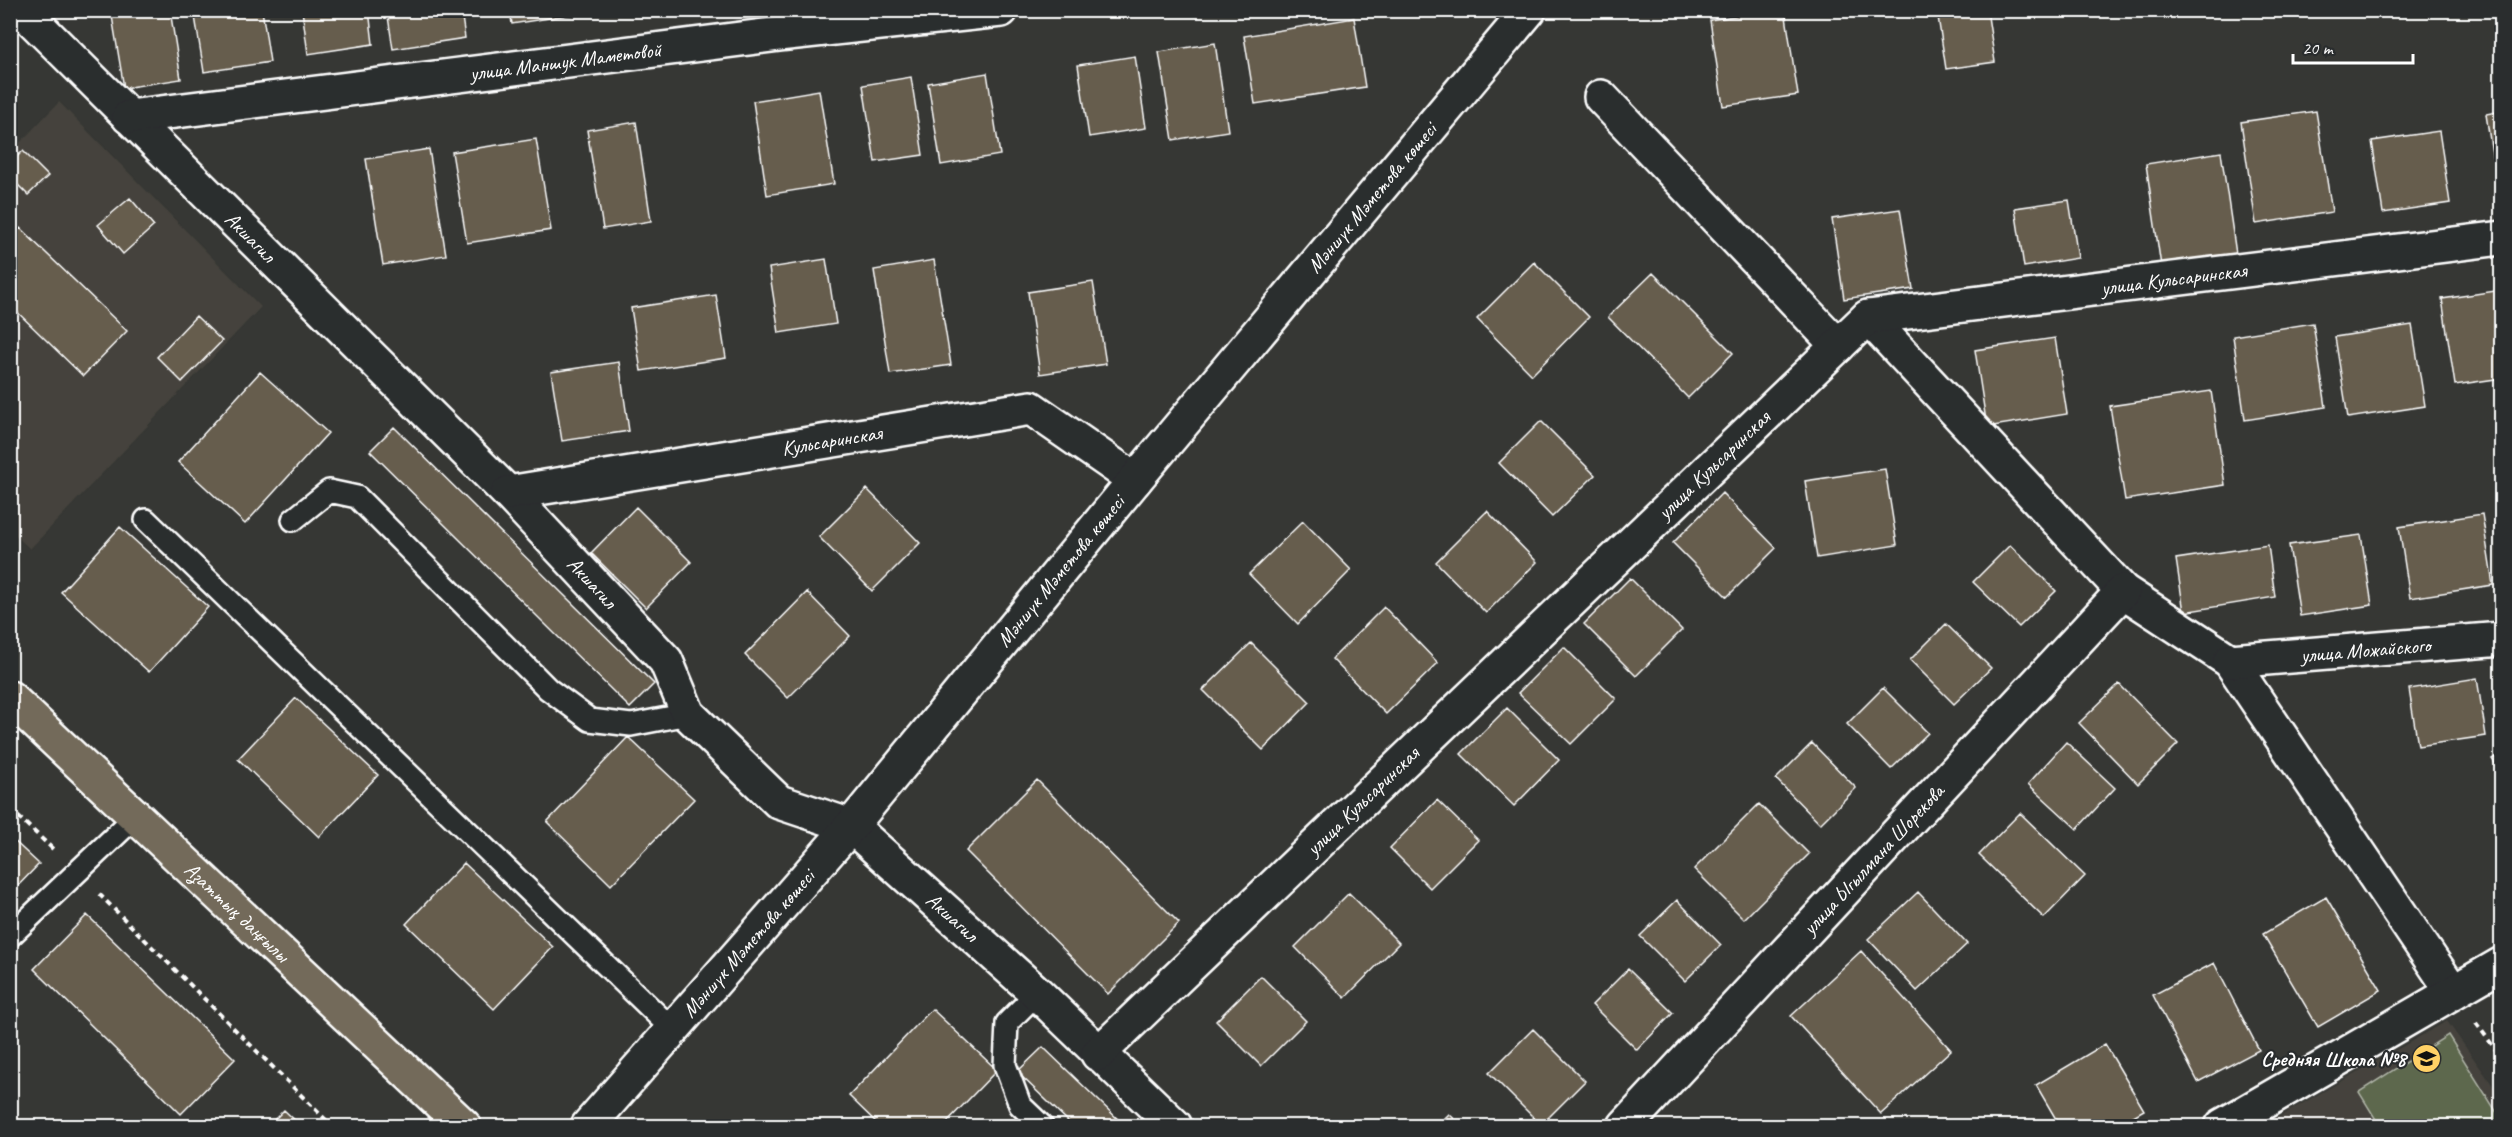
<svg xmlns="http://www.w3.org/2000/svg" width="2512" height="1137" font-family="Caveat,sans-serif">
	<rect width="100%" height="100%" fill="#363734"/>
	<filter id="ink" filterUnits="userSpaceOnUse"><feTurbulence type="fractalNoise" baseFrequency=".0167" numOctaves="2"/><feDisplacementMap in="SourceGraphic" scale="12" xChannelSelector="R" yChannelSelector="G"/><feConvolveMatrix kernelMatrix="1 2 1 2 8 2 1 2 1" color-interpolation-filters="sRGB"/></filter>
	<g filter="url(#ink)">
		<path fill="#44423c" d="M59,102l202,205 -231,242 -20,-19v-377z
			M2447,1021l54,76v29h-238z"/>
		<path fill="#5d674e" stroke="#aeb3a6" stroke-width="1.5" d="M2448,1035l53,84v7h-121l-21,-34z"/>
		<path fill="#665d4e" stroke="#fff" stroke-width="1.5" d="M111,10h59l11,69 -57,9z
			M194,10h68l8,52 -66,10z
			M302,10h67l4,34 -65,10z
			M387,10h74l4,28 -72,11z
			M510,10h90l-88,14z
			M1772,10h13l13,85 -75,11 -13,-86z
			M1937,10h50l8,52 -49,7z
			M1354,18l11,69 -110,17 -11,-68z
			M1215,43l13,88 -55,9 -14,-88z
			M1135,56l11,72 -57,9 -11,-72z
			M987,73l13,82 -59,10 -13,-82z
			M911,77l12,78 -48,7 -12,-77z
			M819,90l15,94 -67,11 -14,-94z
			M2316,111l16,101 -76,12 -15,-102z
			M2502,111v95h-2l-14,-92z
			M636,122l15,99 -48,8 -16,-99z
			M2439,131l11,72 -67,10 -11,-72z
			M536,139l15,91 -84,13 -15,-91z
			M429,149l17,106 -63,10 -17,-106z
			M23,151l25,25 -20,19 -18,-18v-14z
			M2221,152l15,102 -75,12 -15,-102z
			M130,198l24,28 -31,28 -25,-29z
			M2069,200l9,58 -54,9 -9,-59z
			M1900,209l13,80 -69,10 -12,-80z
			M20,228l107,103 -44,45 -73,-71v-67z
			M826,259l10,65 -57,9 -10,-65z
			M934,260l17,105 -61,9 -16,-104z
			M1534,262l55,55 -57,58 -55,-56z
			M1653,273l80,80 -45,45 -80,-81z
			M1093,282l13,82 -66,10 -12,-82z
			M2502,290v88l-47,7 -13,-86z
			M716,295l10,63 -85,13 -10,-63z
			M196,316l26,25 -40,41 -25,-25z
			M2313,323l13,84 -81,13 -12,-84z
			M2412,325l13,81 -77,12 -13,-81z
			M2055,338l12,76 -80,13 -12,-77z
			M619,362l10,69 -67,10 -11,-69z
			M260,372l68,61 -83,91 -67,-62z
			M2211,391l14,94 -100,15 -15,-94z
			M1541,421l54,54 -43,42 -53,-54z
			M394,427l260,257 -24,24 -260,-257z
			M1885,469l12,76 -80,13 -12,-77z
			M867,489l53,54 -48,48 -53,-54z
			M1722,493l54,55 -49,49 -54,-54z
			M636,507l55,55 -45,46 -55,-55z
			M1487,511l50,51 -51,51 -50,-51z
			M2482,514l11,71 -83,13 -11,-71z
			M1303,521l48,49 -53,54 -49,-50z
			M120,527l88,80 -59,65 -88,-80z
			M2361,535l11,70 -72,11 -11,-71z
			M2010,545l46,46 -37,36 -46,-45z
			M2268,545l7,52 -91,15 -8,-53z
			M1630,578l52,52 -46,46 -52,-52z
			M807,592l43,44 -62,62 -43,-43z
			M1384,607l54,56 -52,51 -54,-55z
			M1946,624l45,44 -37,36 -44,-44z
			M1251,643l59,59 -47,48 -60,-60z
			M1564,647l52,52 -45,45 -53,-51z
			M2477,678l9,58 -68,10 -9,-57z
			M2119,684l59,60 -40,40 -59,-61z
			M1883,688l45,45 -37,36 -44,-45z
			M296,698l82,77 -59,62 -81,-78z
			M1507,708l52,52 -45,46 -53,-52z
			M628,737l66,62 -83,86 -64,-63z
			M2066,742l49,46 -38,41 -49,-45z
			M1812,743l44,45 -36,36 -44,-45z
			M2502,753v21l-10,-15z
			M1037,780l142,143 -71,71 -142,-143z
			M1437,800l41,40 -48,48 -40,-40z
			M1759,804l50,50 -65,65 -50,-50z
			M2020,813l65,63 -41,42 -65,-63z
			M10,837l29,27 -29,30z
			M464,863l89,84 -59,62 -88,-85z
			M1918,892l49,52 -50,47 -49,-52z
			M1349,893l50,50 -54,55 -50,-51z
			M2326,897l55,93 -63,37 -55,-93z
			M1677,900l44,45 -36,36 -45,-45z
			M87,915l148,144 -54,55 -147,-145z
			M1861,951l90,99 -70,64 -90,-98z
			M2214,963l45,87 -61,32 -45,-87z
			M1628,969l45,44 -36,37 -45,-45z
			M1261,976l45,45 -45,45 -45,-45z
			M932,1009l65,61 -54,56h-63l-31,-30z
			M1533,1029l52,52 -44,44 -52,-52z
			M2105,1044l39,66 -28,16h-56l-24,-41z
			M1043,1047l82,79h-52l-56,-54z
			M284,1110l17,16h-33z
			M1449,1114l13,12h-25z"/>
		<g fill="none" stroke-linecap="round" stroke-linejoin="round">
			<defs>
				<path id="lane" d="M146,520l527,510
					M293,520l36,-29 28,6 191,192 42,31 41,5 57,-11
					M10,936l126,-120
					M1037,993l-30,30 -2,42 15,40 22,21"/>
				<g id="street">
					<path id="s1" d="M22,10l486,483 158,168 22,53 91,88 72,24 186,167 138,133"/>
					<path d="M1601,97l237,249"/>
					<path id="s2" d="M129,117l651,-83 221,-24"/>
					<path d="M1868,317l255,274 107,70 223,331"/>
					<path id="s3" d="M508,493l523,-85 104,72"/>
					<path id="s4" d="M2230,661l272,-22"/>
					<path id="s5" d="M1098,1054l770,-737 634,-79"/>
					<path id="s6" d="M588,1126l263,-300 284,-346 394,-470"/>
					<path id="s7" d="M1625,1126l498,-535"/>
					<path d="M2222,1126l280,-162"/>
				</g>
				<g id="primary">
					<path id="s8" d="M10,698l454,428"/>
				</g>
			</defs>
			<use href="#lane" stroke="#fff" stroke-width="26"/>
			<use href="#street" stroke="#fff" stroke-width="38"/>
			<use href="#primary" stroke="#fff" stroke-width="38"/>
			<path stroke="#fff" stroke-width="4" stroke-dasharray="6 4.5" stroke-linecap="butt" d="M10,809l45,42
				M99,894l233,232
				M2476,1023l26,35"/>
			<use href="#lane" stroke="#2a2d2e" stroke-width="21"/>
			<use href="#street" stroke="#2a2d2e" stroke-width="33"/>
			<use href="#primary" stroke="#736b5a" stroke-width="33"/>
		</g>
	</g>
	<defs>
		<symbol id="school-disc" viewBox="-11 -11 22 22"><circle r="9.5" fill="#ffd166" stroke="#2a2d2e"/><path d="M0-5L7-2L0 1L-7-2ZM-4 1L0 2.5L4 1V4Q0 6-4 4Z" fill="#111"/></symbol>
	</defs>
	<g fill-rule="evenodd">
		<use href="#school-disc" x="2410" y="1042" width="33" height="33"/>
	</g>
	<g text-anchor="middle" stroke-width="4.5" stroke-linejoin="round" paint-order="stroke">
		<g font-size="21" fill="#fff" stroke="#2a2d2e">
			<text dy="7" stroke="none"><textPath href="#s2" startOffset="440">улица Маншук Маметовой</textPath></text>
			<text dy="7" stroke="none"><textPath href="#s6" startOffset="1215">Мәншүк Мәметова көшесі</textPath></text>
			<text dy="7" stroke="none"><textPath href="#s1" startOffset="322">Акшагил</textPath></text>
			<text dy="7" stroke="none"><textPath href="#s5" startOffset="1374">улица Кульсаринская</textPath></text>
			<text dy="7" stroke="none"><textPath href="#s3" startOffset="328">Кульсаринская</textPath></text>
			<text dy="7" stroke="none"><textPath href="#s5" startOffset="852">улица Кульсаринская</textPath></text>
			<text dy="7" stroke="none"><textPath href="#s6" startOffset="729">Мәншүк Мәметова көшесі</textPath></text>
			<text dy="7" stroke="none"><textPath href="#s1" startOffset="808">Акшагил</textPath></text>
			<text dy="7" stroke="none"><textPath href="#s4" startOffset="136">улица Можайского</textPath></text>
			<text dy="7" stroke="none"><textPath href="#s5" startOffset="366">улица Кульсаринская</textPath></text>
			<text dy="7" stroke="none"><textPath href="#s7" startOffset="364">улица Ыгылмана Шорекова</textPath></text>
			<text dy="7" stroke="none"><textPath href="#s8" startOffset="312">Азаттық даңғылы</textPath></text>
			<text dy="7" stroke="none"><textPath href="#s1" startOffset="1312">Акшагил</textPath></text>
			<text dy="7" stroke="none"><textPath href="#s6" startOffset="243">Мәншүк Мәметова көшесі</textPath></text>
		</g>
		<g font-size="21" font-weight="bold" fill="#fff" stroke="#2a2d2e" text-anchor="end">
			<text x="2406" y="1066">Средняя Школа №8</text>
		</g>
	</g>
	<rect width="2512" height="1137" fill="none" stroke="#2a2d2e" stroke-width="36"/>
	<rect x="18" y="18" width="2476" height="1101" fill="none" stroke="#fff" stroke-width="2" filter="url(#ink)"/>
	<path d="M2293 54v9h120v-9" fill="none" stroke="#ffffff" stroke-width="3"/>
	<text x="2302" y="54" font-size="18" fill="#ffffff" stroke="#2a2d2e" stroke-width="4.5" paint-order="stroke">20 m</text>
</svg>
